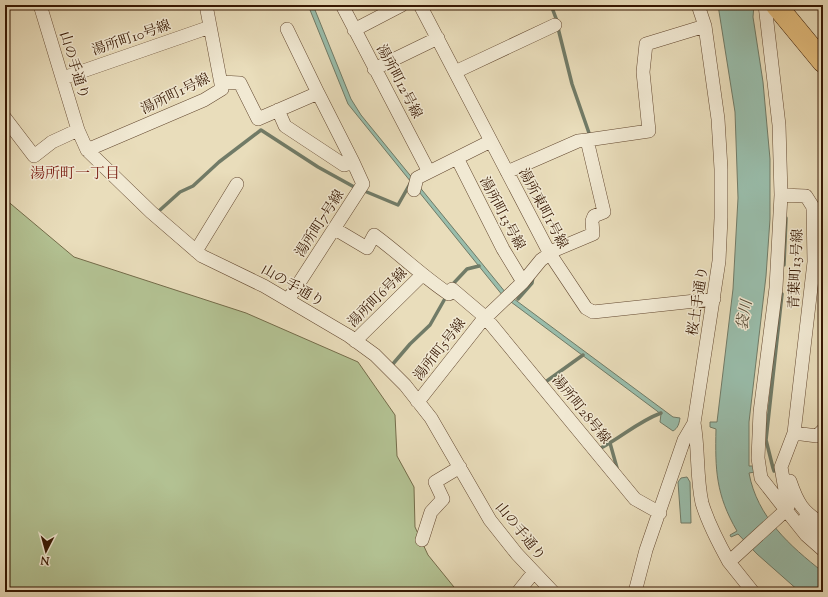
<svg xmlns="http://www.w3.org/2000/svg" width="828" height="597" font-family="'Sorts Mill Goudy','Noto Serif JP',serif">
	<rect width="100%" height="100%" fill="#e9ddbb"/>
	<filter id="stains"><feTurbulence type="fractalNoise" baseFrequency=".005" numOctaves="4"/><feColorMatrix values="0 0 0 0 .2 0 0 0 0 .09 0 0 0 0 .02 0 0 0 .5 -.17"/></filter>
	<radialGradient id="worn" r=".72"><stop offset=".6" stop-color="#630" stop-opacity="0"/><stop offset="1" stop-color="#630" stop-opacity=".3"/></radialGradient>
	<path fill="#b3c293" stroke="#746c4a" d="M5,199l69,58 172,56 112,49 37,53 2,41 17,31 1,40 13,28 30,37h-453z"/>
	<path fill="#99bdab" stroke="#717b67" d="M308,5h5l38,94 10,16 145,178 167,124 7,1c-1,6 -2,10 -7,13l-13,-9 1,-8 -158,-118 -155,-192z
		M718,5h36l-1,12 10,65 7,77v60l-4,57 -17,146v44h5l1,6 -6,1c8,44 41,73 74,99v20h-23l-43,-38 -19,-20 -7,3 -1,-2 7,-4c-21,-36 -22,-61 -21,-102l-6,-2v-5h7l16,-133 5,-91 -3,-86z
		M687,477l3,5 1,41h-10l-3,-41 3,-4z"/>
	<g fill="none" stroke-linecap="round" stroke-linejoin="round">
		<path stroke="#717b67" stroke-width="3.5" d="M551,5l6,16
			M558,28l14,56 17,49
			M362,190l36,15 13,-23
			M160,210l20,-18 13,-6 26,-24 42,-32 57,37 38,21
			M784,265l2,-47
			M451,286l16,-17 12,-3
			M518,299l14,-16 1,-6
			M392,365l18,-21 20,-19 17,-30
			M544,383l39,-28
			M610,443l7,25
			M599,449c22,-11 38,-27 62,-36
			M777,469l-3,2 -1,-3 -7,-28 16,-146"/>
		<defs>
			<path id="minor" d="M40,5l38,125 9,20 64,62 51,44 62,30 85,50 26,19 30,30 26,33 59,102 27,34 36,38
				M342,5l87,167
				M420,5l130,249 36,54 7,4 121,-13
				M765,5l14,120 2,70 25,1 7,11 1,55 -20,171 -13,34 7,40 -2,3
				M287,29l31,64
				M354,30l48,-25
				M374,69l64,-31
				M455,72l100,-47
				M63,78l147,-51
				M221,82l19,1 18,36 60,-26 35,69 -9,3 -59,-39 -7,-16
				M5,118l29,38 18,-14 26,-12
				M87,150l117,-50 18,-11 -16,-84
				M457,158l46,91 20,33
				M507,172l71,-31 9,-1
				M414,190l3,-12 74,-37
				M781,195l-5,93 -16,124 -2,46 3,20 25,32
				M335,229l32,19 7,-13c26,19 48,41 75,59l3,-5 33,28 150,182 25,14
				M196,251l41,-67
				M288,300l75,-116 -10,-22
				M355,341l67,-66
				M417,401l4,-3 60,-76 42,-40 18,-22 14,-10 38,-16 -1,-13 2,-5 10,-4 -17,-72 62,-9 -6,-59 3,-28 59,-18
				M694,423c5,26 2,53 8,80 6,20 17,41 27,59l57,-52 20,25 17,15
				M794,433l23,3 6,-6
				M790,481c7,21 13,32 33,43
				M805,518l18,19
				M422,540l9,-28 12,-13 -8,-17 25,-15
				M729,562l24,30
				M518,592l16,-20
				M635,592l11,-42 38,-110 10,-17 25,-162 2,-43v-49l-3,-50 -13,-93 -7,-21"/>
			<path id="trunk" d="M776,5l47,57"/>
		</defs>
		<use href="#minor" stroke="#634830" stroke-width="14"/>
		<use href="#trunk" stroke="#361702" stroke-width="22"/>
		<use href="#minor" stroke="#f1e9d3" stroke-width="13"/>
		<use href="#trunk" stroke="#e4be7e" stroke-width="21"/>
	</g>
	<g text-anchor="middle" stroke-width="3" stroke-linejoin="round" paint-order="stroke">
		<g font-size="14" fill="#361702" stroke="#f1e9d3">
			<text transform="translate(131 37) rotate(-19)" y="5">湯所町10号線</text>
			<text transform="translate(75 65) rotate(73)" y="5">山の手通り</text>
			<text transform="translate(400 81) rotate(62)" y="5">湯所町12号線</text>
			<text transform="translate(175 93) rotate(-26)" y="5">湯所町1号線</text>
			<text transform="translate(544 208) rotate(62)" y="5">湯所東町1号線</text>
			<text transform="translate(503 213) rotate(62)" y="5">湯所町13号線</text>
			<text transform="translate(319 223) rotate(-57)" y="5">湯所町7号線</text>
			<text transform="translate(795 269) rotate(-87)" y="5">青葉町13号線</text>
			<text transform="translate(293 285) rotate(30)" y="5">山の手通り</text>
			<text transform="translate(377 297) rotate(-45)" y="5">湯所町6号線</text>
			<text transform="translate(697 301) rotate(-81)" y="5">桜土手通り</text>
			<text transform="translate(439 349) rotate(-52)" y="5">湯所町5号線</text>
			<text transform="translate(582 409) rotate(51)" y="5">湯所町28号線</text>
			<text transform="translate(521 531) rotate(51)" y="5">山の手通り</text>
		</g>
		<g font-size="15" fill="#7a1f14" stroke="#f1e9d3">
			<text x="75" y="178">湯所町一丁目</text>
		</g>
		<g font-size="15" font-style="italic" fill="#544935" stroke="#f1e9d3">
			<text transform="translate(744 315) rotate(-81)" y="5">袋川</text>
		</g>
	</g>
	<rect width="828" height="597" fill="none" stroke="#e9ddbb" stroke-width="20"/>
	<rect x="6" y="6" width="816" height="585" fill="none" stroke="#361702" stroke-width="2"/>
	<rect x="10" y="10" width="808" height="577" fill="none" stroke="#361702"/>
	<g transform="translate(46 551) rotate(186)" stroke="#f1e9d3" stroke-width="3" paint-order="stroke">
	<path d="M0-3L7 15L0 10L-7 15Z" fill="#361702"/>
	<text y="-6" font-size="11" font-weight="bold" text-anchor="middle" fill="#361702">N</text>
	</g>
	<rect width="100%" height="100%" filter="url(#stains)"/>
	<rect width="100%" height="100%" fill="url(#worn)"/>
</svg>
